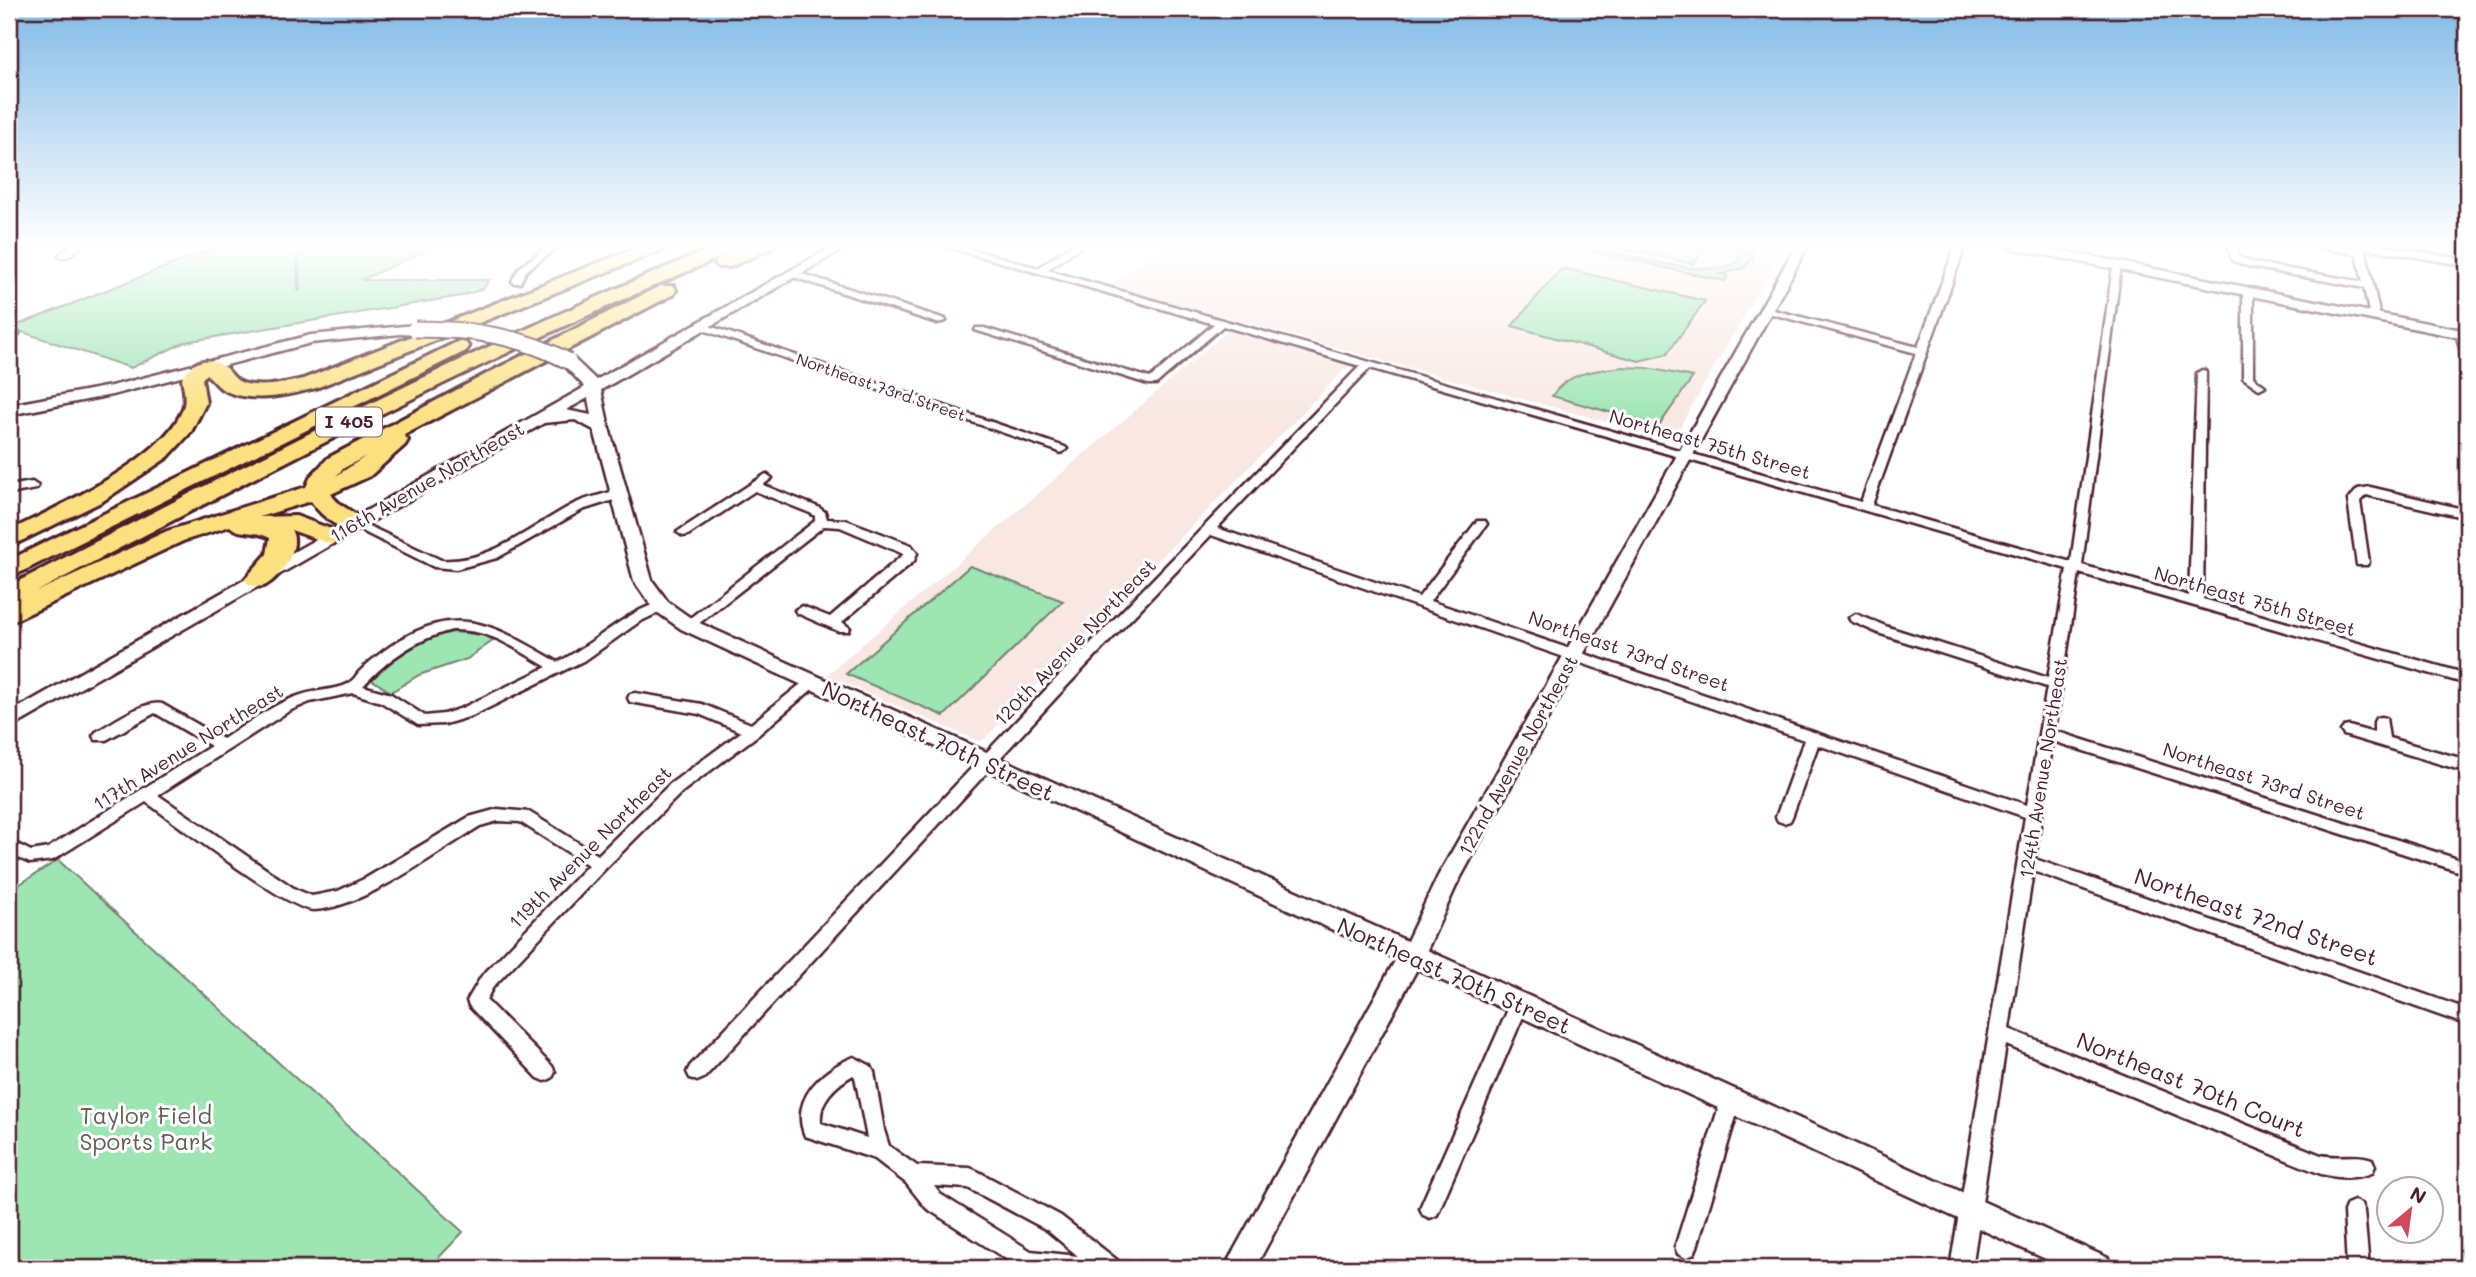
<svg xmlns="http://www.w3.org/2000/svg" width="2476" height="1277" font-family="Mali,sans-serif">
	<rect width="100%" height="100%" fill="#fff"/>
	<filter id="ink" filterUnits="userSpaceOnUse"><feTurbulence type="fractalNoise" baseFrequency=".0143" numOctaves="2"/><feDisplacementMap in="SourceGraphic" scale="14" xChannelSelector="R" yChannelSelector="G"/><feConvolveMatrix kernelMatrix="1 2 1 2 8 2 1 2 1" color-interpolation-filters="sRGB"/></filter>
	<g filter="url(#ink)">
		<path fill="#f8e7e2" d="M1165,244h621l-114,196 -562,-155z
			M1231,328l120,35 -368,377 -5,1 -151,-66z"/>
		<path fill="#9de5b3" stroke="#74826f" stroke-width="2" d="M230,244h211l-80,36h128l-6,9 -22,7 -276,46 -54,26 -121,-40 209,-82z
			M1559,244c46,0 142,40 178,18l4,-9 -7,-9h11l6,6 2,8 -9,10 -23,6 7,2 -3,5z
			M1602,244h105l-13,20z
			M1566,269l139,32 -38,53 -28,7 -127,-35 48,-56z
			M1623,367l24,1 46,9 -33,47 -5,1 -103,-29c14,-24 45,-26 71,-29z
			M970,566l93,35 -119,115 -98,-42z
			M454,632l29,3 11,5 -27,19 -48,16 -28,17 -19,-12c22,-25 49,-43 82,-48z
			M58,860l405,372 -34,36h-420v-377z"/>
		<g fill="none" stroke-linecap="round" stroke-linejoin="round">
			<path stroke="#6f819c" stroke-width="3.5" d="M299,290l-1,-31 7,-15"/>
			<defs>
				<path id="street" d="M69,244h10l1,3 -13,10h-6l-2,-2 11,-9z
					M551,244h11l-36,27 -6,12h-6l-2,-2 7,-13z
					M938,244h15l85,24 35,-24h11l-37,26 814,232 55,-149 -155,-42 5,-3 152,39 38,-103h10l-94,261 199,57 42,-295 8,-2 -39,300 107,31 8,-223 5,-3 4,1 -3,228 264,75v10l-388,-111 -24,158 412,131v12l-414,-133 -18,118 432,150v16l-434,-154 -24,158 312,126c18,4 36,-2 51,4l3,7 -3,7c-16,6 -35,5 -51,1l-315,-129 -34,223h-22l75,-451 -207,-72 -26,72 -2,4 -6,2 -6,-2 -2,-4 28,-77 -593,-205 -147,154 -360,389 -7,3 -7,-3 -3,-6 3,-6 364,-385 306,-315 -137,-40 -67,58h-8l-173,-54 1,-2h8l166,50 64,-54zM1370,368l697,201 -19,109 -160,-51 -32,-13 -7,4 2,3 27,12 169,54 -20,118 -597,-204 57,-77 -2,-3h-8l-58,76 -202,-69z
					M2309,244h21l26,4 -1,-4h20l92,16v6l-102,-18 15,69 -5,3 -5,-3 -6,-29 -114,-21 -17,-6 -5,-13 8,-2 4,11 15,6 108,19 -6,-28 -43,-7z
					M793,271l152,48 1,2 -9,2 -147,-47 -2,-2z
					M2248,289l5,3v85l12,9 -6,3 -16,-11v-86z
					M701,323l364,124 2,2 -6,4 -4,-2 -360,-123v-4z
					M9,329l10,5 -5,3 -5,-1z
					M2461,330l4,1 2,6v23l-5,-3 -6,-24z
					M766,474l6,4 -9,7 55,22 7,5 2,7 19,1 65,25 6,8 -3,8 -72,61 8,6 -2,3h-10l-41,-18 -2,-3 7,-4 28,11 74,-63 -64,-27 -16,-1 -131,102h-10l-2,-3 134,-104v-5l-5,-3 -55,-22 -67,44 -5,1 -6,-4z
					M32,482l6,4 -2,3 -27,5v-8z
					M2370,487l97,23v8l-101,-23 -6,6 9,61 -2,3h-10l-9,-65 10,-11z
					M619,490l6,4 -2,3 -41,13 -85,48 -41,11 -22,-2 -86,-43 2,-3h8l83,39c49,4 89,-33 131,-55 14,-7 31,-11 47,-15z
					M661,602l7,4 -2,3 -27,13 -52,37 -115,57 -27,8 -27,1 -37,-23 -28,-9 -43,9 -21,9 -131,84 137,94 17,7 26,-5 28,-13 103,-61 29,-8 31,3 69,43 72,-71 71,-52 -42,-18 -69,-12 -2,-4 2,-4 5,-1 67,11 49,20 55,-44h10l2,3 -2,3 -58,49 -76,57 -77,77 -112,118 -7,13 66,66 3,6 -3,6 -7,3 -7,-3 -68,-71 -3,-6 14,-24 107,-112 -68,-43 -22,-1 -18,5c-42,26 -118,83 -167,84 -25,0 -140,-89 -167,-108l-93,58 -23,3 -21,-9v-14l22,11 17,-3 163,-102 -56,-33 -49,27h-10l-3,-4 3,-4c16,-9 48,-32 66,-28l61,35c25,-16 50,-35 78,-44 14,-5 36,-5 47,-11 4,-2 8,-8 11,-12 10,-10 21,-19 33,-27 68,-45 104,-18 166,17 36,-18 65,-49 103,-60zM452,630c39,-1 62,18 95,37l-85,41 -18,6 -19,2 -34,-22 -28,-8c25,-27 53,-47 89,-56z
					M2381,717l5,1 3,20 78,22v12l-123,-37 -3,-4 3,-4 5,-1 25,7v-11l2,-4z
					M1519,997l6,2 3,6 -91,210 -7,3 -7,-3 -3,-7 3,-7 87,-196 3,-6z
					M854,1057l17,9 3,6 10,58 5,16 28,20 53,2 7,3 84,45 56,44 3,8h-100l-94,-60 -20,-25 -31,-24 -70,-23c-16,-37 18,-67 49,-79zM853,1075l2,2 12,61 -46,-15c-2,-23 14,-37 32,-48zM934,1186l34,2 79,42 31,26 -47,-5 -91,-57z
					M1731,1091l7,3 3,6 -44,147 -3,7 -8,4 -8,-4 -3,-7 46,-147 3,-6z
					M2354,1201l7,3 3,7 5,57h-22l-3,-57 3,-7z"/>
				<path id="secondary" d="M837,244h15l-251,146 8,38 43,152 16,22 27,19 712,320 31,-65 359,-632h12l-352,640 -30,66 681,308 5,10h-48l-648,-299 -162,299h-31l172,-309 -715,-330 -27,-19 -20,-29 -40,-151 -19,-10 -31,3 -535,306v-16l576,-326 -22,-23 -2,-3 2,-3h10l23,22zM588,398l3,17 -25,-5z
					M2004,244h25l438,87v8l-457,-91z
					M415,325l7,4 -2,3 -109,11 -199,52 -103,20v-10l102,-19 200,-51z"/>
				<path id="highway" d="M646,244h24l-3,4 -351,140c-28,7 -66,17 -94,1 -6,-4 -10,-11 -16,-15l-4,5 4,24 -15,29 -23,25 -65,44 -94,46v-16c46,-23 161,-74 175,-126 2,-8 -1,-19 -2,-27 10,-15 23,-24 41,-12 8,5 10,14 20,17 19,6 42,0 60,-4z
					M722,244h24l-3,4c-243,100 -474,222 -707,344l131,-61 139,-44 5,-11 17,-18 166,-88 166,-84h14l2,4 -2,4 -270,141 4,5 -3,5 -35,31 -39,18c9,15 26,17 35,30l-4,5c-20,5 -40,-12 -51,-28l-52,16 37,-1 43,16 4,5 -4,5 -8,2 -40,-14c11,17 -10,46 -25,55 -6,3 -12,1 -18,-1l-3,-5 22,-25 3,-16c-16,-9 -30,-2 -40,-12l-47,15 -174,82v-18l4,-2 -4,1v-18c235,-120 468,-242 713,-342zM366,456l-30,20 8,-8z
					M752,244h23l-3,4 -42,19h-12l-3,-4 3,-4z
					M459,341l7,2 3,4 -3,4 -457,227v-18z"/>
			</defs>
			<use href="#street" stroke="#4a1f2b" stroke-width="5"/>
			<use href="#secondary" stroke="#4a1f2b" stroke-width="5"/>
			<use href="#highway" stroke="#4a1f2b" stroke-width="6"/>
			<use href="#street" fill="#fff" fill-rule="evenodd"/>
			<use href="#secondary" fill="#fff" fill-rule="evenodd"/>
			<use href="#highway" fill="#fce080" fill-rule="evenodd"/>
			<defs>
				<path id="secondary-bridge" d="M415,329c54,0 105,6 153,32"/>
			</defs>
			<use href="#secondary-bridge" stroke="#4a1f2b" stroke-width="19" stroke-linecap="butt"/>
			<use href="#secondary-bridge" stroke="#fff" stroke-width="15"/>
		</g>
	</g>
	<linearGradient id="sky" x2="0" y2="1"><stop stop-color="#81bae8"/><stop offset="0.58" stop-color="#fff"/><stop offset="1" stop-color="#fff" stop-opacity="0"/></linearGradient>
	<rect width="2476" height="423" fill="url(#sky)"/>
	<g text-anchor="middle" stroke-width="6" stroke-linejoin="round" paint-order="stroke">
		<g font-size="16" fill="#4a1f2b" stroke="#fff">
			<text transform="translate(881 387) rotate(19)" y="6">Northeast 73rd Street</text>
		</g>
		<rect fill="#fff" stroke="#80626b" stroke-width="2" x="316" y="407.5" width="66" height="29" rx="5"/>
		<g font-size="18" font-weight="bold" fill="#4a1f2b">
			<text x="349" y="428">I 405</text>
		</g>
		<g font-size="19" fill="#4a1f2b" stroke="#fff">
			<text transform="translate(1710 444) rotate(16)" y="7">Northeast 75th Street</text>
			<text transform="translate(427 482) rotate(-30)" y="7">116th Avenue Northeast</text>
			<text transform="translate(2255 601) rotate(16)" y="7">Northeast 75th Street</text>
			<text transform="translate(1075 642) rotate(-46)" y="7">120th Avenue Northeast</text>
			<text transform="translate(1629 651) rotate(19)" y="7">Northeast 73rd Street</text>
			<text transform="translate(188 747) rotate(-32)" y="7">117th Avenue Northeast</text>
			<text transform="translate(1518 755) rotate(-61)" y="7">122nd Avenue Northeast</text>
			<text transform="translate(2043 768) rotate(-81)" y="7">124th Avenue Northeast</text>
			<text transform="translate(2264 781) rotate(18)" y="7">Northeast 73rd Street</text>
			<text transform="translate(590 847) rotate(-45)" y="7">119th Avenue Northeast</text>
		</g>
		<g font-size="23" fill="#4a1f2b" stroke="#fff">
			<text transform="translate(938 741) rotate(25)" y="8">Northeast 70th Street</text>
			<text transform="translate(2256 917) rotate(19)" y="8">Northeast 72nd Street</text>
			<text transform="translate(1454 976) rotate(24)" y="8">Northeast 70th Street</text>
			<text transform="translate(2191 1085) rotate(22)" y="8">Northeast 70th Court</text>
		</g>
		<g font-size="23" fill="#635a54" stroke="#fff">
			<text x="146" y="1124">Taylor Field<tspan x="146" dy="26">Sports Park</tspan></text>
		</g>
	</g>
	<rect width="2476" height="1277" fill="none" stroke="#fff" stroke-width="35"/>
	<rect x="18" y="18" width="2441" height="1242" fill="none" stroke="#4a1f2b" stroke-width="2.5" filter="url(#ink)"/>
	<g transform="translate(2410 1210) rotate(29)"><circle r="33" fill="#ffffff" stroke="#b7a5aa" stroke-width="2"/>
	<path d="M0-5L12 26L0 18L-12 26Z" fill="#d1495b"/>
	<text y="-10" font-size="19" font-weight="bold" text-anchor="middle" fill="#4a1f2b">N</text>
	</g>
</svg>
